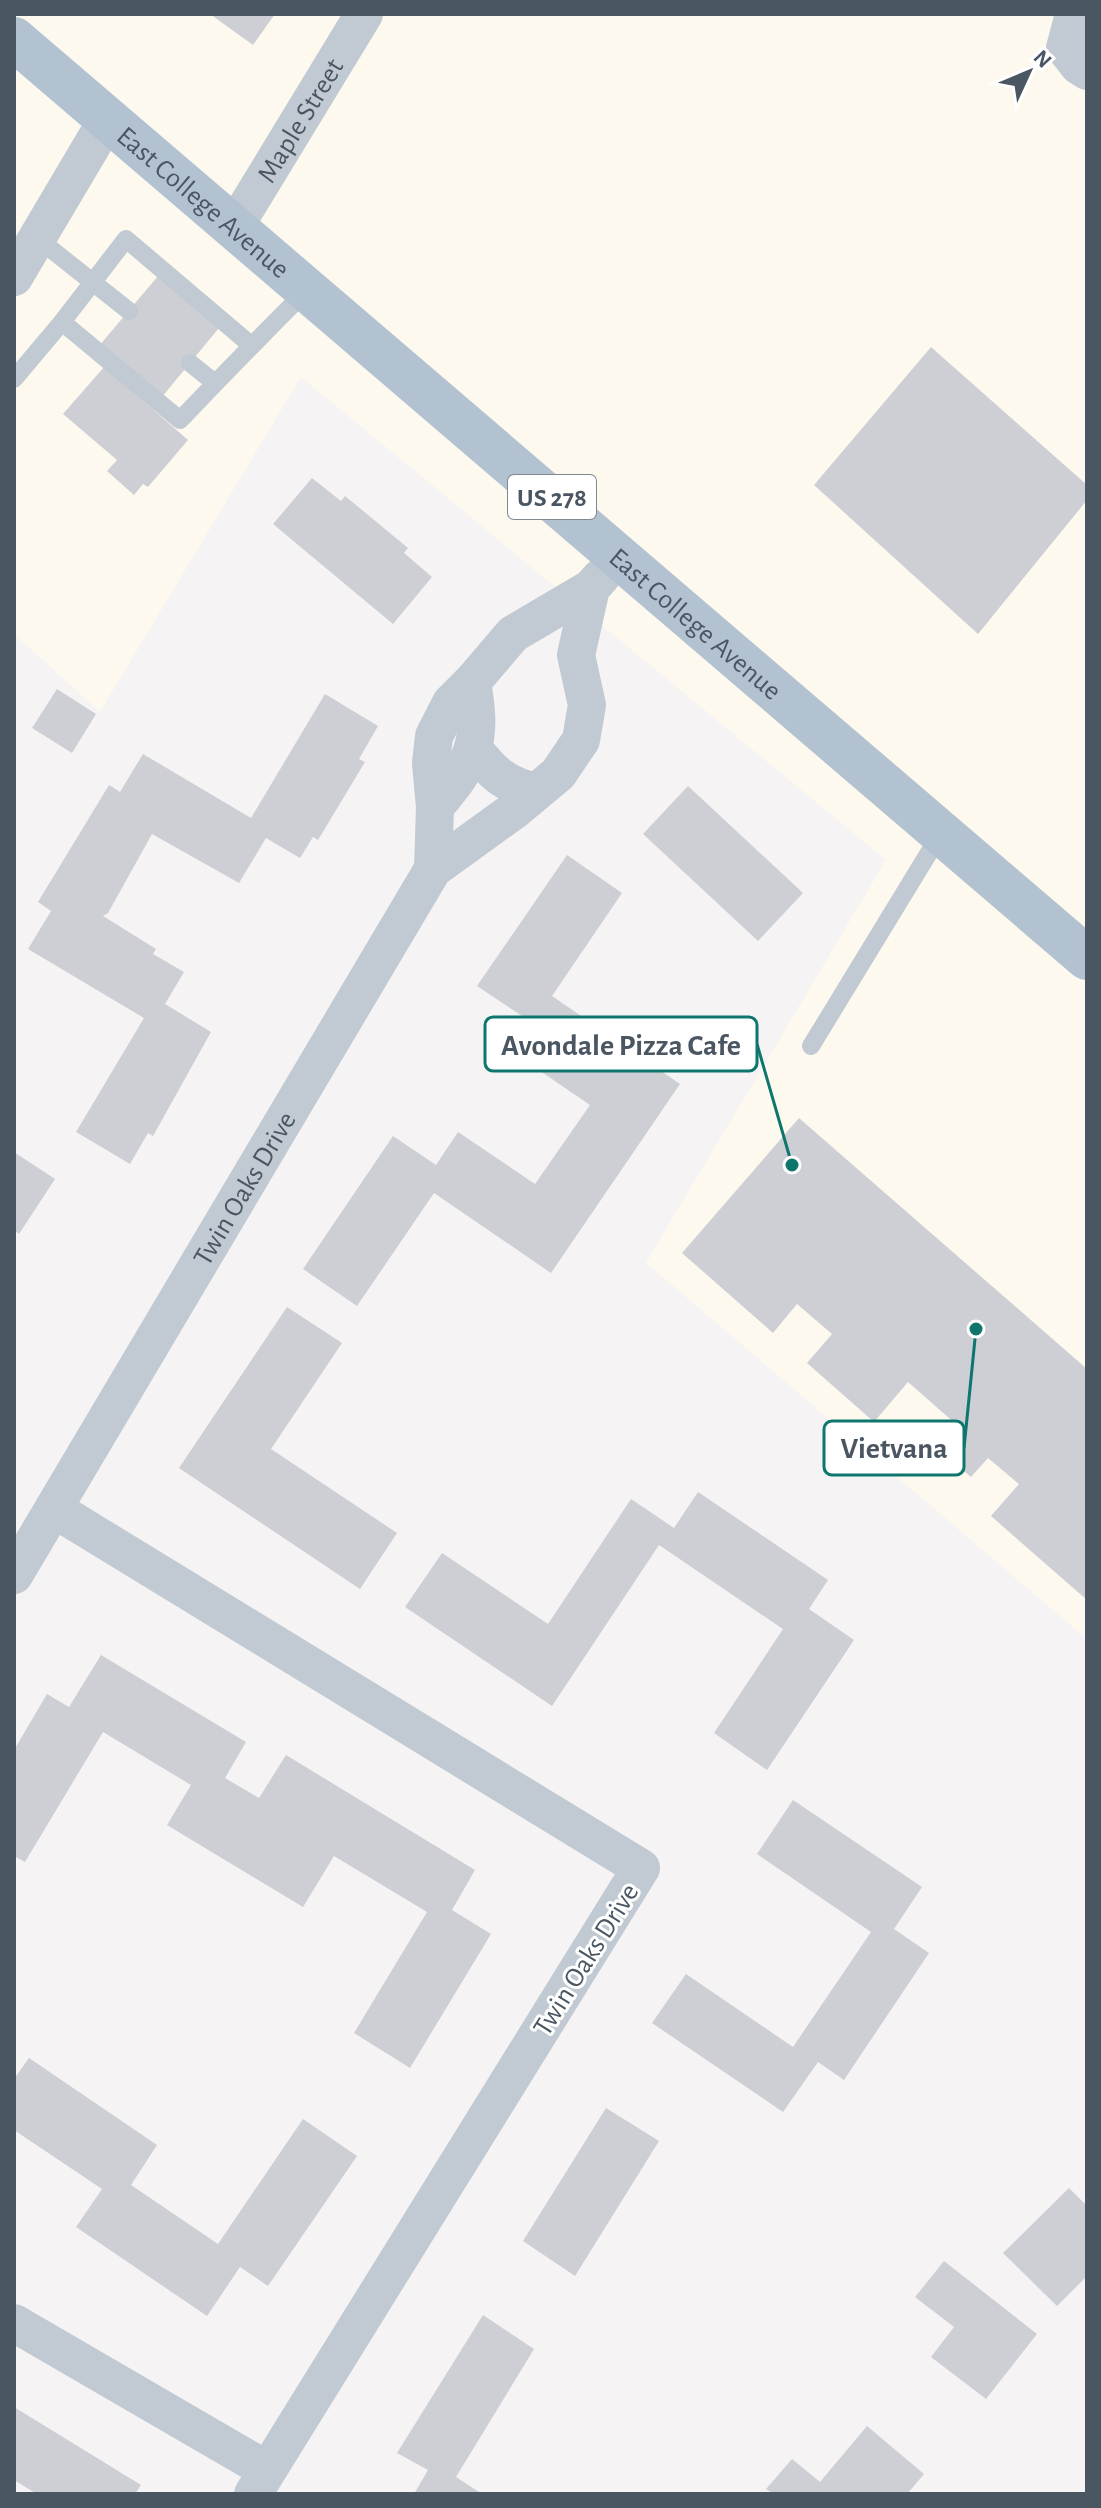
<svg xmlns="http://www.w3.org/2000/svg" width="1101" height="2508" font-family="'Alegreya Sans',sans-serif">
	<rect width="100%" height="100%" fill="#f5f3f3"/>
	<path fill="#fdf9ef" d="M14,14h1073v1625l-441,-376 240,-403 -585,-483 -201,335 -86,-78z"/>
	<path fill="#cdcfd5" d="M210,14h65l-22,31z
		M158,276l61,52 -58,70 -62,-52z
		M931,347l156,138v15l-109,134 -164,-149z
		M104,367l84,73 -40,47 -5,-3 -9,11 -27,-24 10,-11 -54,-46z
		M312,478l29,23 4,-5 63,52 -4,5 28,24 -39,47 -120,-100z
		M57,689l39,25 -24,39 -40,-25z
		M325,694l53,32 -19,33 6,3 -47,78 -5,-3 -13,21 -34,-20 -27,45 -87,-49 -44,79 -5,3 53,33 -3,5 31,18 -19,32 46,28 -58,104 -5,-3 -18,31 -54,-32 68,-114 -116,-69 23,-38 -13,-9 71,-117 11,7 23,-38 108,64z
		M688,786l115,107 -45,48 -115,-107z
		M567,855l55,38 -70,103 128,88 -129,189 -117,-80 -77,113 -54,-37 90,-133 43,29 22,-33 77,52 55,-79 -82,-56 20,-29 -51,-34z
		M799,1118l288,251v231l-96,-84 28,-32 -31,-26 -17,19 -25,-21 20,-23 -58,-51 -34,40 -67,-59 25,-29 -35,-30 -24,29 -91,-80z
		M14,1152l41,27 -36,55 -5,-4z
		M287,1307l55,36 -71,106 126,84 -37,56 -181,-121z
		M698,1492l130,88 -19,29 45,31 -87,130 -53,-37 69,-104 -124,-84 -107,161 -147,-99 37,-54 106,71 83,-125 43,29z
		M101,1655l145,87 -21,36 34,20 27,-43 189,115 -23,40 39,24 -81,134 -56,-35 73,-121 -93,-56 -31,51 -136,-82 24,-40 -88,-53 -78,130 -11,-6v-106l33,-56 22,13z
		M793,1800l129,87 -28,42 35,24 -85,127 -26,-18 -35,50 -131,-89 34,-49 107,73 78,-115 -114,-78z
		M29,2058l128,87 -26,40 87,59 85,-125 54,37 -89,130 -28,-19 -33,49 -131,-89 26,-38 -88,-59v-51z
		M606,2108l53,33 -84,135 -52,-35z
		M1069,2188l18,18v70l-30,30 -54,-53z
		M944,2261l93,73 -51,65 -55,-42 23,-30 -39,-30z
		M483,2315l51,34 -78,128 26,17h-68l14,-24 -31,-17z
		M14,2407l127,78 -6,9h-98l-23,-14z
		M867,2426l57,48 -17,20h-134l-7,-5 26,-30 28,23z"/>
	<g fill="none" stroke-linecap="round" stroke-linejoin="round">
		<path stroke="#c1cad2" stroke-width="18" d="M37,238l92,73
			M252,346l-126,-107 -64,83 118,98c42,-44 85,-88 128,-131
			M190,363l25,20
			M14,379l48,-57
			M811,1046l130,-213"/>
		<g stroke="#c1cad2" stroke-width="38">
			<path d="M1074,14l-9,34 14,18 8,5"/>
			<path id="s1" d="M235,226l129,-212"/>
			<path d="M14,277l93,-157"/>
			<path d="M474,749c19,25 32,36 62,43"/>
			<path d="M435,807c39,-46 48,-64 37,-125"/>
			<path d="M433,869l2,-62 -4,-44 3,-27 17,-33 21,-21 41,-48 78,-46 10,-11"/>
			<path d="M54,1509l587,359 -388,626"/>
			<path id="s2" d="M14,1575l419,-706 83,-60 42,-35 23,-34 6,-35 -11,-50 15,-67"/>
			<path d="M14,2323l253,147"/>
		</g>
		<path stroke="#b3c2d1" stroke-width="44" id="s3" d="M14,39l1073,919"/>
	</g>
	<g text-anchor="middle" stroke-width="6" stroke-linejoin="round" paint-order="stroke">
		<rect fill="#fff" stroke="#808990" stroke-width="2" x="508" y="475" width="88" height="44" rx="6"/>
		<g font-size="26" font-weight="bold" fill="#4a5661">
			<text x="552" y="506">US 278</text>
		</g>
		<g font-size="28" fill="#4a5661" stroke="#fff">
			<text dy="10" stroke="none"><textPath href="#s1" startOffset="124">Maple Street</textPath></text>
			<text dy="10" stroke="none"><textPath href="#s3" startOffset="250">East College Avenue</textPath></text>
			<text dy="10" stroke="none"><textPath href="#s3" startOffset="898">East College Avenue</textPath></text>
			<text dy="10" stroke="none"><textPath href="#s2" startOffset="450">Twin Oaks Drive</textPath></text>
			<text transform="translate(585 1959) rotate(-58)" y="10">Twin Oaks Drive</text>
		</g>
	</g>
	<path fill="none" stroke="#0f766e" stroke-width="3" d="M792 1165L757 1044M976 1329L964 1448"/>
	<g fill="#0f766e" stroke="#fff" stroke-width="3">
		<circle cx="792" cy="1165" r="8"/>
		<circle cx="976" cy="1329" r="8"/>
	</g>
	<g fill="#fff" stroke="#0f766e" stroke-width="3">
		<rect x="485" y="1017" width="272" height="54" rx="8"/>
		<rect x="824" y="1421" width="140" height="54" rx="8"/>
	</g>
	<g font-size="30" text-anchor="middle" font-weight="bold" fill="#4a5661">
		<text x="621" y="1055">Avondale Pizza Cafe</text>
		<text x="894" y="1458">Vietvana</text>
	</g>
	<rect width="1101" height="2508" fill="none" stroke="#4a5661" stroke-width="32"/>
	<g transform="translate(1029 72) rotate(46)" stroke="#ffffff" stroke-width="6" paint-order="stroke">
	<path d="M0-6L14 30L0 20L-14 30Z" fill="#4a5661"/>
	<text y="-12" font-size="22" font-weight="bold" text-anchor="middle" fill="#4a5661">N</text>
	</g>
</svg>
